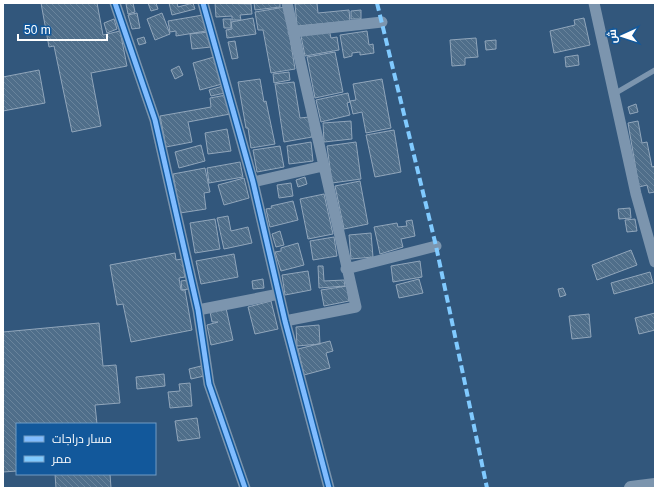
<svg xmlns="http://www.w3.org/2000/svg" width="658" height="491" font-family="Arial,Cairo,sans-serif">
	<defs>
		<pattern id="building-back-hatch" width="6" height="6" patternUnits="userSpaceOnUse"><rect width="6" height="6" fill="#4f6e8a"/><path d="M-1 5l2 2M0 0l6 6M5-1l2 2" fill="none" stroke="#69849c"/></pattern>
	</defs>
	<rect width="100%" height="100%" fill="#32577c"/>
	<path fill="url(#building-back-hatch)" stroke="#91a6bb" d="M41,3h56l6,32 17,-4 7,35 -36,7 10,53 -29,6 -18,-86 -5,1z
		M133,3l2,9 -7,2 -2,-10z
		M148,3h8l2,6 -7,2z
		M169,3h8l1,4 15,-4 2,6 -23,6z
		M215,3l36,1 1,10 -12,1 1,5h-9v-4l-16,1z
		M254,3h26v4l-25,3z
		M317,3l1,10 31,-3 1,11 -53,5 -2,-22z
		M285,7l10,62 -24,4 -8,-43h-5l-3,-18z
		M361,10v9h-10v-8z
		M137,13l3,15 -8,1 -4,-14z
		M162,13l8,21 -15,6 -8,-21z
		M203,15l3,16 -30,5v-5l-6,1 -2,-11z
		M253,18l3,16 -29,4 -1,-8 6,-1 -1,-7z
		M584,18l6,27 -36,8 -4,-22 25,-6 -1,-5z
		M114,19l3,10 -10,4 -3,-10z
		M223,19h8v9h-7z
		M329,29l2,9 6,-1 2,13 -34,6 -4,-20z
		M367,31l2,14 4,-1 1,9 -14,2v-3l-8,1v3l-8,2 -4,-23z
		M209,32l2,15 -19,2 -2,-15z
		M144,37l2,6 -7,2 -2,-6z
		M476,38l2,19 -13,1v7l-13,1 -2,-26z
		M496,40v9l-10,1 -1,-9z
		M235,41l3,17 -6,1 -4,-17z
		M335,52l8,40 -28,6 -8,-41z
		M578,55l1,10 -13,2 -1,-10z
		M214,57l8,27 -22,6 -7,-27z
		M179,66l4,9 -8,4 -4,-9z
		M39,70l6,33 -42,8v-34z
		M289,72l1,8 -16,3 -1,-9z
		M260,79l4,23 2,-1 9,43 -24,4 -3,-20h-2l-8,-46z
		M382,79l9,49 -25,5 -4,-21 -9,2 -3,-13 6,-1 -3,-16z
		M294,82l6,36 9,-1 3,20 -28,5 -9,-58z
		M223,86l2,7 -14,3 -2,-6z
		M348,93l2,9 -3,1 3,12 -29,7 -5,-22z
		M226,95l4,19 -42,8 4,20 -26,5 -6,-31 51,-9 -1,-9z
		M636,104l2,8 -8,2 -2,-7z
		M351,121l1,18 -28,3 -1,-19z
		M638,121l4,22 5,-1 5,25 3,-1v26l-6,1 -2,-8 -8,2 -11,-64z
		M227,129l4,22 -23,3 -3,-21z
		M394,130l7,42 -26,5 -9,-42z
		M311,142l2,19 -24,3 -2,-18z
		M356,142l5,37 -29,4 -5,-37z
		M201,145l4,16 -26,7 -4,-16z
		M280,146l4,21 -27,5 -4,-22z
		M240,162l3,15 -34,6 -2,-15z
		M205,168l5,24 -6,1 2,16 -26,4 -7,-39z
		M305,177l2,7 -9,3 -2,-7z
		M244,178l5,20 -25,7 -6,-20z
		M360,181l8,43 -24,5 -9,-43z
		M291,183l2,13 -14,2 -2,-13z
		M324,194l9,40 -25,5 -8,-40z
		M293,201l5,19 -28,7 -4,-18 6,-1 -1,-2z
		M630,208l1,10 -12,1 -1,-10z
		M228,216l3,15 17,-4 4,16 -28,6 -7,-31z
		M215,219l5,30 -25,4 -5,-30z
		M635,219l2,12 -10,1 -2,-12z
		M412,220l3,16 -14,3 2,8 -23,7 -6,-27 23,-4 1,4 9,-1 -1,-5z
		M280,231l4,14 -8,2 -4,-13z
		M371,233l2,24 -22,2 -2,-24z
		M334,237l3,19 -24,4 -3,-19z
		M298,243l6,22 -23,6 -6,-19 6,-1v-3z
		M631,250l6,15 -40,15 -5,-15z
		M175,253l1,7 6,-1 3,18 -6,1 2,12h4l7,40 -61,12 -8,-38 -6,1 -7,-40z
		M234,254l4,23 -37,7 -5,-23z
		M420,261l2,16 -29,5 -2,-16z
		M318,266h5l1,15 20,-1 1,6 -26,2z
		M308,271l3,19 -26,5 -3,-20z
		M650,272l3,11 -39,11 -3,-11z
		M263,279l1,9 -11,1 -1,-8z
		M419,279l4,14 -24,5 -3,-13z
		M188,280l1,9 -7,1 -1,-9z
		M347,286l2,15 -25,5 -3,-16z
		M563,288l3,7 -6,2 -2,-8z
		M271,301l7,28 -23,5 -7,-27z
		M226,308l7,32 -22,5 -4,-20 11,-3h-6l-2,-10z
		M655,313v17l-16,4 -4,-16z
		M589,314l2,23 -19,2 -3,-23z
		M99,323l4,43 13,-1 4,38 -25,2 2,19h-80v47l-14,1v-140z
		M319,325l1,19 -23,2 -1,-19z
		M330,341l3,10 -7,2 4,15 -26,7 -6,-26z
		M201,366l3,10 -13,3 -2,-10z
		M164,374l1,12 -28,3 -1,-12z
		M190,383l2,23 -22,2 -2,-16 12,-1 -1,-7z
		M197,418l3,20 -22,3 -3,-20z
		M55,474h55l1,14h-55z"/>
	<g fill="none" stroke-linecap="round" stroke-linejoin="round">
		<path stroke="#7c95ae" stroke-width="5.5" d="M614,94l41,-24"/>
		<path stroke="#7c95ae" stroke-width="11" d="M115,3l40,117 43,190 11,74 36,104
			M203,3l50,179 32,139 44,167
			M594,3l42,191 19,68
			M293,32l89,-10
			M253,182l70,-16
			M346,269l90,-23
			M198,310l81,-16
			M285,321l71,-14 -69,-304"/>
		<path stroke="#7c95ae" stroke-width="14" d="M631,488l24,-3"/>
		<path stroke="#80caff" stroke-width="4" stroke-dasharray="8 4" stroke-linecap="butt" d="M377,3l59,243 51,242"/>
		<defs>
			<path id="cycleway" d="M115,3l40,117 43,190 11,74 36,104
				M203,3l50,179 32,139 44,167"/>
		</defs>
		<use href="#cycleway" stroke="#12589b" stroke-width="8"/>
		<use href="#cycleway" stroke="#80bcff" stroke-width="5"/>
	</g>
	<rect width="658" height="491" fill="none" stroke="#ffffff" stroke-width="8"/>
	<rect x="16" y="423" width="140" height="52" fill="#12589b" stroke="#719bc3"/>
	<rect x="24" y="436" width="20" height="6" fill="#80bcff" stroke="#719bc3"/>
	<text x="52" y="443" font-size="12" fill="#ffffff">مسار دراجات</text>
	<rect x="24" y="456" width="20" height="6" fill="#80caff" stroke="#719bc3"/>
	<text x="52" y="463" font-size="12" fill="#ffffff">ممر</text>
	<g transform="translate(622 36) rotate(267)" stroke="#12589b" stroke-width="3" paint-order="stroke">
	<path d="M0-3L7 15L0 10L-7 15Z" fill="#ffffff"/>
	<text y="-6" font-size="11" font-weight="bold" text-anchor="middle" fill="#ffffff">ش</text>
	</g>
	<path d="M18 34v6h89v-6" fill="none" stroke="#ffffff" stroke-width="2"/>
	<text x="24" y="34" font-size="12" fill="#ffffff" stroke="#12589b" stroke-width="3" paint-order="stroke">50 m</text>
</svg>
